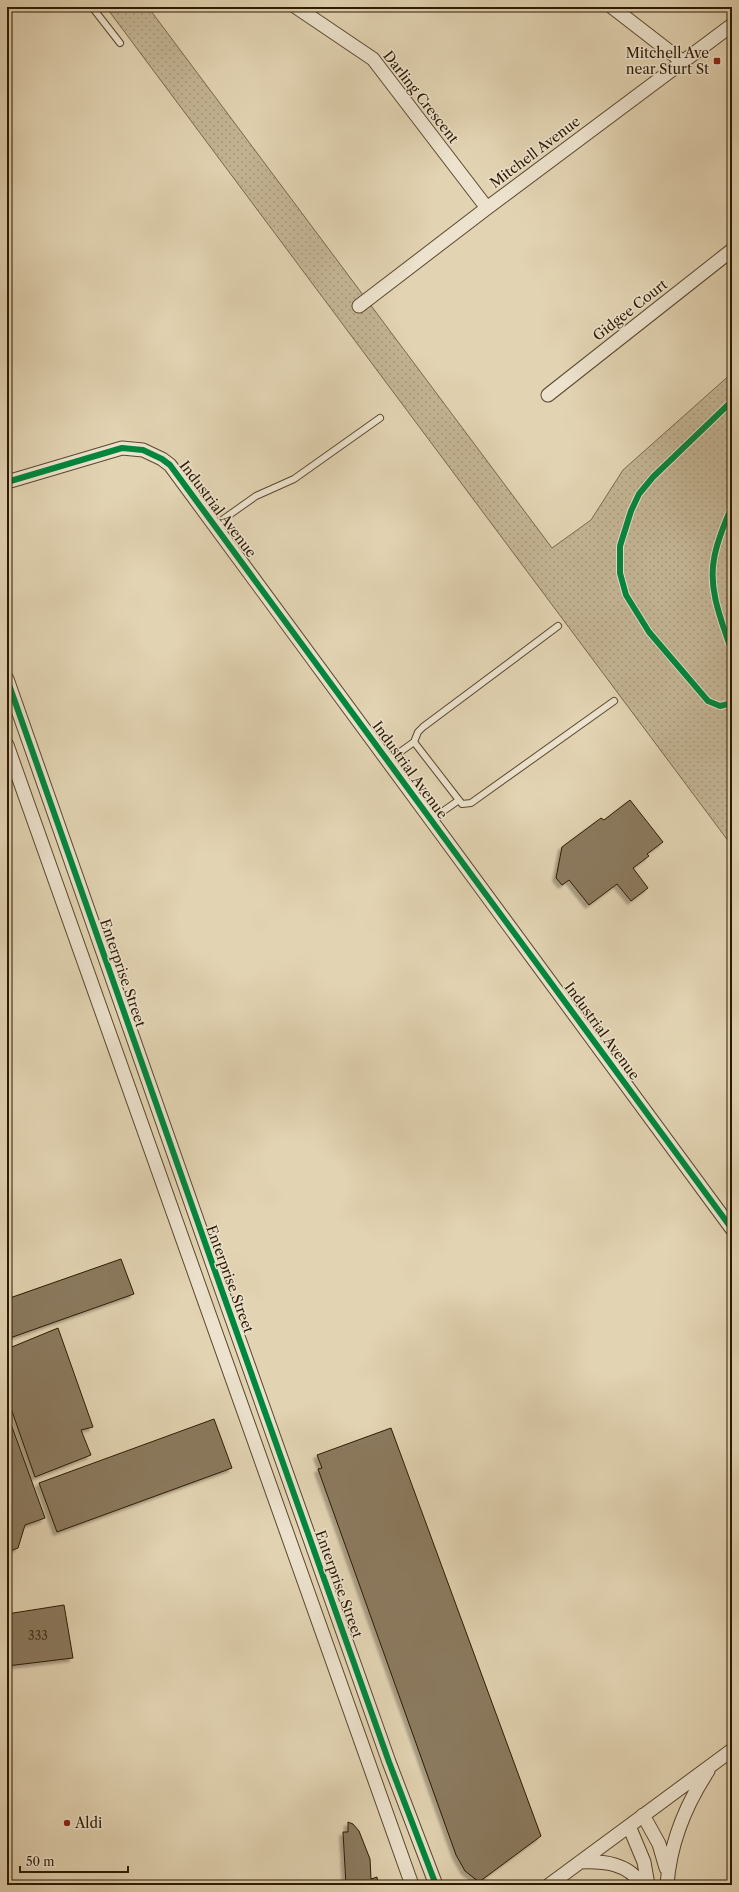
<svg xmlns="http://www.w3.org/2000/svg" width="739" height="1892" font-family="'Libre Caslon Text',serif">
	<defs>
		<pattern id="green-dots" width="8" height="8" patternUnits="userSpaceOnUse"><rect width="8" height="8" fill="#c3b494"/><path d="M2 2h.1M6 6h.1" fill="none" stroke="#a89a7e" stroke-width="1.8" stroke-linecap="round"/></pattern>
		<filter id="shadow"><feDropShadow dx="-3.5" dy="3.5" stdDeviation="1" flood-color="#0004"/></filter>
	</defs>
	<rect width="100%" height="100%" fill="#e2d3b2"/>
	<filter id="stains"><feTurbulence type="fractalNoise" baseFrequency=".005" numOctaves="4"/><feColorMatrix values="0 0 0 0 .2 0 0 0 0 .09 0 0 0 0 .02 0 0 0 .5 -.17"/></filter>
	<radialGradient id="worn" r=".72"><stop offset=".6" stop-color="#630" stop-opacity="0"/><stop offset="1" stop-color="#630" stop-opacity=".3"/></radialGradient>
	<path fill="url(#green-dots)" stroke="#78674b" d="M106,7h42l404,541 39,-28 32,-50 109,-97v473z"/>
	<path fill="#8b7a5e" stroke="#2d1a02" filter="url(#shadow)" d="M630,800l33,42 -16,12 2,2 -16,12 15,20 -17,13 -14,-17 -28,21 -20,-25 -7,5 -6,-7 6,-31 39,-29 3,2z
		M121,1259l13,35 -127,45v-40z
		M58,1328l35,99 -12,3 10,25 -56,22 -28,-80v-48z
		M7,1413l38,105 -20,7 -7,23 -11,4z
		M214,1419l18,49 -175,64 -18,-49z
		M391,1428l150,408 -62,46 -14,-11 -9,-16 -138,-386 4,-1 -5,-13z
		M64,1605l9,53 -66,8v-52z
		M348,1822l5,2 6,7 11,28 1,20 6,-2 1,8h-32l-3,-53h5z"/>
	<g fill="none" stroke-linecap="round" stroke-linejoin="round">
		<defs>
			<path id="service" d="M92,7l28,36
				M215,525l41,-29 38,-17 86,-61
				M558,626l-135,101 -5,5 -4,10 48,62 9,-1 143,-102
				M389,760l25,-18
				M432,819l27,-19"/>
			<path id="minor" d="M296,7l77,52 114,149
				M612,7l71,55
				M359,306l128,-98 245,-183
				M548,395l184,-145
				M7,482l115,-34 21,2 19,9 8,6 562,764
				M7,679l209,595 173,488 47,123
				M7,745l405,1140
				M643,1815l16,29 7,24
				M629,1826l15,36 4,23
				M580,1862c24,-1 48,1 62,23
				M549,1885l183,-135
				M667,1885c3,-42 18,-79 41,-114"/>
		</defs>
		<use href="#service" stroke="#5a482e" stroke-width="8"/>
		<use href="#minor" stroke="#5a482e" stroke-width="15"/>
		<use href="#service" stroke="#ece2cd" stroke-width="6"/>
		<use href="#minor" stroke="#ece2cd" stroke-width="13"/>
		<defs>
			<path id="cycleway" d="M732,401l-79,76 -14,17 -8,17 -11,35v27l6,22 23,37 59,69 12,5 12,-3
				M7,482l115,-34 21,2 19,9 8,6 562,764
				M732,506c-7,17 -15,34 -18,53 -6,31 8,63 18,93
				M7,679l209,595 173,488 47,123"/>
		</defs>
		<use href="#cycleway" stroke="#ece2cd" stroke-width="8"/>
		<use href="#cycleway" stroke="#00873e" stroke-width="6"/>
	</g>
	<g fill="#8f2418" stroke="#ece2cd" stroke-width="1.5">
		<rect x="713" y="57" width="8" height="8" rx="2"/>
		<circle cx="67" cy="1823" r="4"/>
	</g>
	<g text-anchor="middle" stroke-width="3" stroke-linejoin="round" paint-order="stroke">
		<g font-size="12" fill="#443219">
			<text x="38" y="1640">333</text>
		</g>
		<g font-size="14" fill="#2d1a02" stroke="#ece2cd" text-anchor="end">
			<text x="709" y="58">Mitchell Ave<tspan x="709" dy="16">near Sturt St</tspan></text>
			<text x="75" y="1828" text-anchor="start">Aldi</text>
		</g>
		<g font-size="14" fill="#2d1a02" stroke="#ece2cd">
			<text transform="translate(421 97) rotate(52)" y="5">Darling Crescent</text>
			<text transform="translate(535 152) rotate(-37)" y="5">Mitchell Avenue</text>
			<text transform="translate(630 310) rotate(-38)" y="5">Gidgee Court</text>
			<text transform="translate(218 509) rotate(53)" y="5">Industrial Avenue</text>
			<text transform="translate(410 770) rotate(54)" y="5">Industrial Avenue</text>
			<text transform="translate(123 973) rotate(71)" y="5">Enterprise Street</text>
			<text transform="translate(602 1031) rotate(54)" y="5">Industrial Avenue</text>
			<text transform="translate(230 1279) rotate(70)" y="5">Enterprise Street</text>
			<text transform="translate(339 1584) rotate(70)" y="5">Enterprise Street</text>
		</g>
	</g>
	<rect width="739" height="1892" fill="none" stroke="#e2d3b2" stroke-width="24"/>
	<rect x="8" y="8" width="723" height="1876" fill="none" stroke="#2d1a02" stroke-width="2"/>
	<rect x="12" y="12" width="715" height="1868" fill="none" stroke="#2d1a02"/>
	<path d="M20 1866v6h108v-6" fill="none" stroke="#2d1a02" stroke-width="2"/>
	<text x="26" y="1866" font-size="12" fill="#2d1a02" stroke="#ece2cd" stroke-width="3" paint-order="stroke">50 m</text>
	<rect width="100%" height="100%" filter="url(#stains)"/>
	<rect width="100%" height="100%" fill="url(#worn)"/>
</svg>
